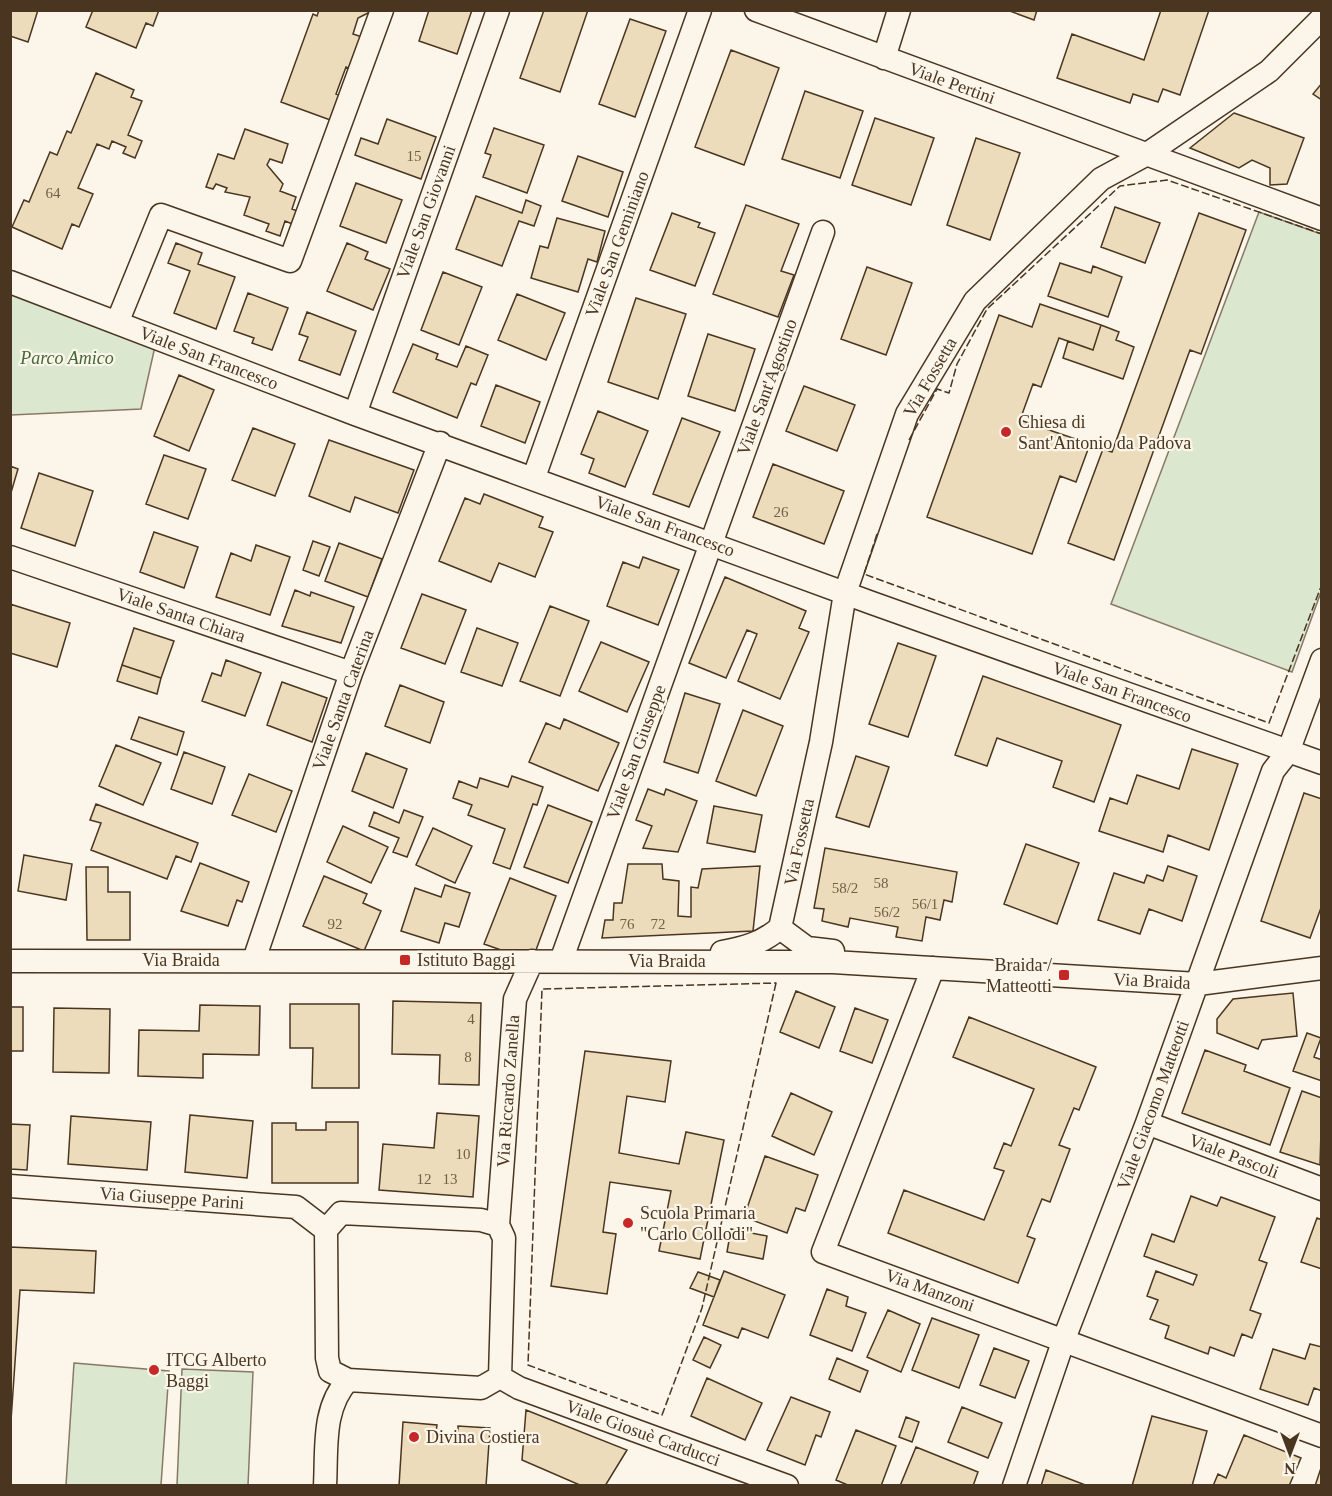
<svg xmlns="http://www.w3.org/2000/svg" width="1332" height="1496" font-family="'Times New Roman',serif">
	<rect width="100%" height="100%" fill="#fbf6e9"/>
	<path fill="#dce7d0" stroke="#887966" stroke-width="1.5" d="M1259,212l62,22v358l-29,80 -181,-68z
		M10,281l148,52 -17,76 -130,6z
		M74,1363l95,8 -8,114h-95z
		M182,1369l71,3 -5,113h-71z"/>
	<path fill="#ecdcbc" stroke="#4a3520" stroke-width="1.5" d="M10,10h28l-10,32 -18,-6z
		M93,10h66l-6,16 -7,-3 -10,25 -50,-21z
		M319,10l53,1 -14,7 -5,16 12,4 -12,32 -7,-3 -10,27 6,2 -9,25 -52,-19 32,-88 4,2z
		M429,10h43l-15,44 -38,-13z
		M544,10h44l-28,82 -40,-14z
		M1007,10h30l-3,10z
		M1161,10h48l-29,85 -17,-6 -5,13 -25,-8 -3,9 -73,-25 15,-44 72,26z
		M630,19l36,12 -31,86 -36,-13z
		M731,50l48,18 -35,97 -49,-18z
		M96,73l38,17 -3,7 11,4 -14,34 14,6 -7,17 -12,-5 3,-6 -14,-6 -3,8 -12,-5 -19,44 15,6 -14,33 -7,-3 -10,25 -50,-22 12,-27 5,2 21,-50 7,3 10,-24 4,2z
		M1322,83v17l-9,-6z
		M805,91l58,20 -23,67 -58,-19z
		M1234,113l70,25 -17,46 -17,1v-17l-18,-8 -13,8 -49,-20z
		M875,118l59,20 -23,67 -59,-20z
		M387,119l49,18 -15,42 -66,-24 6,-17 17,6z
		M494,128l50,17 -17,48 -44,-16 8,-22 -6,-2z
		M245,129l43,15 -6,19 -12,-4 -3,6 16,19 -3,7 16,6 -4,12 8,3 -5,13 -10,-4 -5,15 -14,-5 3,-7 -25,-9 6,-18 -25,-5 2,-4 -11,-4 -3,5 -7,-2 12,-33 16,5z
		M976,138l44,15 -30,87 -43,-15z
		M578,156l45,16 -15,45 -46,-16z
		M356,183l46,17 -16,43 -46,-17z
		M476,196l46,17 4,-13 15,6 -7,20 -15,-5 -17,45 -46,-17z
		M746,205l53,19 -18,47 13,4 -16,42 -65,-23z
		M1115,207l45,16 -15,40 -44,-16z
		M672,213l28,10 -2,4 17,6 -20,53 -45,-16z
		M1199,213l47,17 -45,124 -11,-4 -76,210 -46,-17 35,-94 9,3z
		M557,218l48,13 -8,31 -9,-3 -10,33 -47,-14 9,-32 8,2z
		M176,243l26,10 -4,11 37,13 -19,52 -42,-16 16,-42 -22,-8z
		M347,243l21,9 -3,7 25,10 -17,41 -46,-19z
		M1060,263l31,10 2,-7 29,11 -14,40 -60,-21z
		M867,267l45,16 -26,72 -45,-16z
		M443,272l39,15 -23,58 -38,-15z
		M248,293l40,15 -16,42 -20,-7 2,-5 -20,-7z
		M517,294l48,19 -19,47 -48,-20z
		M636,298l50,16 -28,85 -50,-17z
		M1040,304l61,21 -8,25 -34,-12 -18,49 -8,-3 -13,36 70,24 -14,38 -16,-6 -28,78 -105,-37 72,-202 33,12z
		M307,312l49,19 -16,44 -41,-15 9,-23 -9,-3z
		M1101,325l18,7 -3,8 18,7 -11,32 -60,-21 5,-17 25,9z
		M708,334l47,15 -20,62 -47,-15z
		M413,344l25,10 -2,5 21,8 9,-21 22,9 -12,30 -5,-2 -14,35 -64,-26z
		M179,375l35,15 -25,61 -35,-15z
		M496,385l44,17 -15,41 -44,-17z
		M804,386l51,19 -18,46 -51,-20z
		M598,411l50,20 -23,56 -36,-14 5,-14 -13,-5z
		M682,418l38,14 -31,75 -36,-13z
		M253,428l42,16 -20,52 -43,-16z
		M329,440l85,30 -16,43 -43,-16 -5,15 -41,-16z
		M164,455l42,14 -18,50 -42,-15z
		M773,464l71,27 -20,53 -71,-27z
		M10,466l8,3 -8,27z
		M39,473l54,18 -18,55 -54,-18z
		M484,494l59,23 -4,10 14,5 -18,45 -36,-14 -8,19 -52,-21 26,-63 15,6z
		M154,532l44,15 -14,41 -44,-16z
		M313,541l17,6 -11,29 -16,-6z
		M339,543l43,16 -14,38 -43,-16z
		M256,545l34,12 -20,58 -54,-18 15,-44 20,8z
		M643,557l36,13 -21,55 -51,-19 16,-44 16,6z
		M725,577l81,34 -7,17 10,4 -29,67 -42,-18 19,-47 -10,-4 -21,48 -37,-15z
		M295,590l15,6 1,-4 43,15 -13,36 -59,-17z
		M422,594l44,16 -21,54 -44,-16z
		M10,604l60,19 -13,44 -47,-14z
		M550,606l39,15 -29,75 -40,-15z
		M134,628l40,13 -13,37 -39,-13z
		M477,628l41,15 -16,43 -41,-14z
		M601,642l48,20 -22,50 -48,-21z
		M898,643l38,13 -28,81 -39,-13z
		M226,660l35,13 -16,43 -43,-15 10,-28 9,3z
		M122,665l39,13 -4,16 -40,-13z
		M983,676l138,49 -27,77 -41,-15 9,-26 -65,-23 -10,28 -32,-11z
		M282,682l45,16 -15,44 -45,-17z
		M400,685l44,17 -14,41 -45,-17z
		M685,693l35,11 -22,69 -34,-11z
		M743,710l40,16 -27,70 -40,-15z
		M139,717l45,15 -7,23 -46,-16z
		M564,719l55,24 -21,48 -69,-29 17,-39 14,6z
		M116,745l45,18 -18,42 -44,-19z
		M1192,749l46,15 -29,86 -41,-15 -5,17 -64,-21 11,-33 17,6 10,-29 42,14z
		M184,752l41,15 -13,37 -41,-15z
		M366,753l41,16 -14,39 -41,-17z
		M856,756l33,11 -20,60 -33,-10z
		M249,774l43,17 -16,41 -44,-17z
		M512,776l31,11 -6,18 -4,-1 -23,65 -17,-6 12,-34 -37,-14 4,-10 -19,-7 6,-17 18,7 3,-10 28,9z
		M648,789l16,6 2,-6 31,12 -19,51 -35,-4 9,-22 -16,-6z
		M1304,793l18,6v106l-12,33 -49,-17z
		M96,804l102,39 -7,19 -15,-6 -9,23 -76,-29 10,-27 -11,-3z
		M548,805l44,17 -24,61 -44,-16z
		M714,806l48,9 -7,37 -48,-9z
		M404,810l19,7 -16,40 -14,-5 6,-14 -30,-12 5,-14 25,11z
		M343,826l45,21 -17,36 -44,-21z
		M433,828l39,18 -17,37 -39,-18z
		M1026,844l53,19 -22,61 -53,-20z
		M825,848l132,24 -5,30 -8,-2 -4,20 -14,-3 -4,24 -26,-4 2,-10 -48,-9 -2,9 -26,-6 2,-12 -10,-1z
		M24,855l48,9 -6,36 -48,-9z
		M200,863l49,19 -7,20 -5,-2 -9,26 -47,-15z
		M628,864h34l1,15 16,2 -1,35 13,1v-30l7,1 4,-19 58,-3 -7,65 -151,7 3,-18h8l1,-17h8z
		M1168,866l29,10 -15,45 -33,-12 -9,25 -42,-14 16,-47 30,10 3,-8 16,6z
		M86,867h22v25h22v48h-43z
		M324,876l43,18 -4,9 18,8 -17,40 -61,-25z
		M510,878l46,18 -20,54h-35l-17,-6z
		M445,885l25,8 -11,34 -14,-4 -6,20 -38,-12 14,-43 26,9z
		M796,991l39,16 -16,41 -39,-16z
		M1293,993l4,43 -35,4 -4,9 -41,-16v-14l16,-20z
		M393,1001l88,2 -2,82 -40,-1 1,-29 -48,-1z
		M290,1004h69v84h-47l1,-40h-23z
		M200,1005l60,1 -1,49 -56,-1v24l-65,-2 1,-46 60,1z
		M10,1007h13v44h-13z
		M54,1008l56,1 -1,64 -56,-1z
		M855,1008l33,12 -16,43 -32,-12z
		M969,1017l127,50 -17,43 -5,-2 -15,37 11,4 -20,53 -8,-3 -15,37 8,3 -17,44 -130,-50 16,-43 80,30 20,-49 -10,-3 10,-25 7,3 23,-57 -81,-32z
		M1307,1033l14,5 -7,19 8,3v21l-29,-10z
		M1205,1050l41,15 -2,6 46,17 -20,57 -88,-32z
		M585,1051l86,10 -6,41 -38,-6 -8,57 60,11 7,-32 38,8 -24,119 -41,-8 12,-60 -61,-9 -7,50 13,2 -9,60 -56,-8z
		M1302,1091l20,7 -2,67 -40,-13z
		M791,1093l41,19 -18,43 -42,-19z
		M437,1113l42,3 -6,81 -94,-7 4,-46 51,4z
		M190,1115l63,6 -6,57 -62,-6z
		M71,1116l80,6 -4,48 -79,-6z
		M326,1122h32v61h-86v-60h24v7h30z
		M10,1124l20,1 -3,45 -17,-1z
		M765,1156l53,19 -13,36 -9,-3 -9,25 -43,-16z
		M1191,1196l26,10 4,-9 54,20 -16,43 8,3 -17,47 11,4 -9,24 -10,-4 -8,22 -24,-9 -2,7 -43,-16 4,-12 -19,-7 8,-19 -11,-4 9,-25 37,14 4,-10 -53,-19 8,-22 22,8z
		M1317,1218l5,2v49l-21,-7z
		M731,1229l36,7 -4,23 -36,-7z
		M10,1247l86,4 -2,42 -74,-3 -10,145z
		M724,1271l61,24 -17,43 -26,-10 -4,10 -35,-13z
		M698,1272l22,8 -6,17 -24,-9z
		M827,1289l21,8 -2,9 20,7 -14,38 -42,-16z
		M888,1310l32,14 -19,48 -34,-15z
		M932,1318l47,17 -20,53 -47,-18z
		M704,1337l17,8 -11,23 -17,-8z
		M1310,1344l12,3v44l-8,-3 -6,17 -48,-16 13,-40 32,10z
		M994,1348l35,13 -14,37 -35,-13z
		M837,1358l31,13 -8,21 -31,-13z
		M707,1378l55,25 -17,37 -54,-24z
		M791,1397l39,15 -9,25 -5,-2 -11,30 -38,-15z
		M962,1407l40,16 -14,35 -40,-16z
		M526,1410l101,40 -22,36h-23l-60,-26z
		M1152,1416l55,15 -15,55h-60z
		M906,1417l13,5 -7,20 -13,-5z
		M403,1422l34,3 -1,7 22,2v-8l32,2 -4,58h-87z
		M856,1430l40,16 -15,40h-31l-14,-6z
		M1244,1435l57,23 -12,28h-76l5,-12 8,4z
		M916,1447l62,25 -5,14h-73z
		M1321,1468l1,18h-7z
		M1046,1470l42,16h-47z"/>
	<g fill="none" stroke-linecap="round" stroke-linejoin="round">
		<defs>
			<path id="street" d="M756,10l566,209
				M884,58l15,-48
				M10,282l345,132 517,189 450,160
				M117,323l44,-108 129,46 92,-251
				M355,414l143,-404
				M534,477l166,-467
				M10,557l341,116
				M780,928l27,20 26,3
				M722,952c23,-4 40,-9 58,-24l41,-186 24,-149 62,-179 68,-113 126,-122 46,-25 122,-83 53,-53
				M254,960l97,-287 89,-230
				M10,961l823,1 365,22 124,-16
				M561,961l262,-729
				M933,968l-110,284 499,184
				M1147,1123l175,66
				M10,1186l286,21 30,23
				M341,1213l140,7 17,5 6,13 -4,139 -19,11 -133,-8 -18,-9 -3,-13 -1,-128z
				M498,1225l17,-226 17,-38
				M500,1377l19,11 268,98
				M325,1486c2,-38 -3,-78 23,-106
				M1014,1486l50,-147 83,-216 126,-352 15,-19 34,-92"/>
		</defs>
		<use href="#street" stroke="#4a3520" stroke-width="25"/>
		<use href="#street" stroke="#fbf6e9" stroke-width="22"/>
		<path stroke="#4a3520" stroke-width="1.5" stroke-dasharray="8 3" stroke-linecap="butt" d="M909,440l28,-51 12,4 8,-29 30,-55 133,-123 47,-6 155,54
			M877,534l-13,40 405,149 53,-139
			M776,983l-74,325 -40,107 -134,-50 14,-376z"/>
	</g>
	<g fill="#c62828" stroke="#fbf6e9" stroke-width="2">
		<circle cx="1006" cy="432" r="6"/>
		<rect x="399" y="954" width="12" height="12" rx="3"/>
		<rect x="1058" y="969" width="12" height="12" rx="3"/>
		<circle cx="628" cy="1223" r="6"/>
		<circle cx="154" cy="1370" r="6"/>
		<circle cx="414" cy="1437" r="6"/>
	</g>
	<g text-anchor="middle" stroke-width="4.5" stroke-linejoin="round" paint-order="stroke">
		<g font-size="15" fill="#725f47">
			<text x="414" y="161">15</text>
			<text x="53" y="198">64</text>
			<text x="781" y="517">26</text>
			<text x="881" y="888">58</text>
			<text x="845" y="893">58/2</text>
			<text x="925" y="909">56/1</text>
			<text x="887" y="917">56/2</text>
			<text x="335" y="929">92</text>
			<text x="627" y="929">76</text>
			<text x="658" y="929">72</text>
			<text x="471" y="1024">4</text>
			<text x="468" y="1062">8</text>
			<text x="463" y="1159">10</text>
			<text x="424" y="1184">12</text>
			<text x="450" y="1184">13</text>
		</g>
		<g font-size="18" fill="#4a3520" stroke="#fbf6e9">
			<text transform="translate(952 83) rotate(20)" y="6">Viale Pertini</text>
			<text transform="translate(426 212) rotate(-70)" y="6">Viale San Giovanni</text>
			<text transform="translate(617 244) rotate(-70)" y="6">Viale San Geminiano</text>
			<text transform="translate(209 358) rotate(21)" y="6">Viale San Francesco</text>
			<text transform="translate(930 377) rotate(-60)" y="6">Via Fossetta</text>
			<text transform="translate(767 387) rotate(-70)" y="6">Viale Sant'Agostino</text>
			<text transform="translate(665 526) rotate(20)" y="6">Viale San Francesco</text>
			<text transform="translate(181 615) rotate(19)" y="6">Viale Santa Chiara</text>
			<text transform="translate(1122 692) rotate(20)" y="6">Viale San Francesco</text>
			<text transform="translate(343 700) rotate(-70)" y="6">Viale Santa Caterina</text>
			<text transform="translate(636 752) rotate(-70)" y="6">Viale San Giuseppe</text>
			<text transform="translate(799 842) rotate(-78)" y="6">Via Fossetta</text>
			<text x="181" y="966">Via Braida</text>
			<text x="667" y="967">Via Braida</text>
			<text transform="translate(1152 981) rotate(3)" y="6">Via Braida</text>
			<text transform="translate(508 1091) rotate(-86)" y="6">Via Riccardo Zanella</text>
			<text transform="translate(1153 1105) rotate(-70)" y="6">Viale Giacomo Matteotti</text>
			<text transform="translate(1234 1156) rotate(21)" y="6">Viale Pascoli</text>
			<text transform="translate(172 1198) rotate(4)" y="6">Via Giuseppe Parini</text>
			<text transform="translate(930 1290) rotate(20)" y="6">Via Manzoni</text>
			<text transform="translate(643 1433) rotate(20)" y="6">Viale Giosuè Carducci</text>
		</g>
		<g font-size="18" font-style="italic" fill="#436837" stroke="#fbf6e9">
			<text x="67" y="364">Parco Amico</text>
		</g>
		<g font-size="18" fill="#4a3520" stroke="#fbf6e9" text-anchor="start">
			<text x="1018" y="428">Chiesa di<tspan x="1018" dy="21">Sant'Antonio da Padova</tspan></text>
			<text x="417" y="966">Istituto Baggi</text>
			<text x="1052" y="971" text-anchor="end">Braida /<tspan x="1052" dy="21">Matteotti</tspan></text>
			<text x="640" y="1219">Scuola Primaria<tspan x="640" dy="21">"Carlo Collodi"</tspan></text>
			<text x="166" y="1366">ITCG Alberto<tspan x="166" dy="21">Baggi</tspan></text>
			<text x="426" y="1443">Divina Costiera</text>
		</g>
	</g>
	<rect width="1332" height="1496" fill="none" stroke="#4a3520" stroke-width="24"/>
	<g transform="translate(1290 1454) rotate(180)" stroke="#fbf6e9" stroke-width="4.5" paint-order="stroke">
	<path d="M0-4.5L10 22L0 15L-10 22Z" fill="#4a3520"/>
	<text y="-9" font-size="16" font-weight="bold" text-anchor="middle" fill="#4a3520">N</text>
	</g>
</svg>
